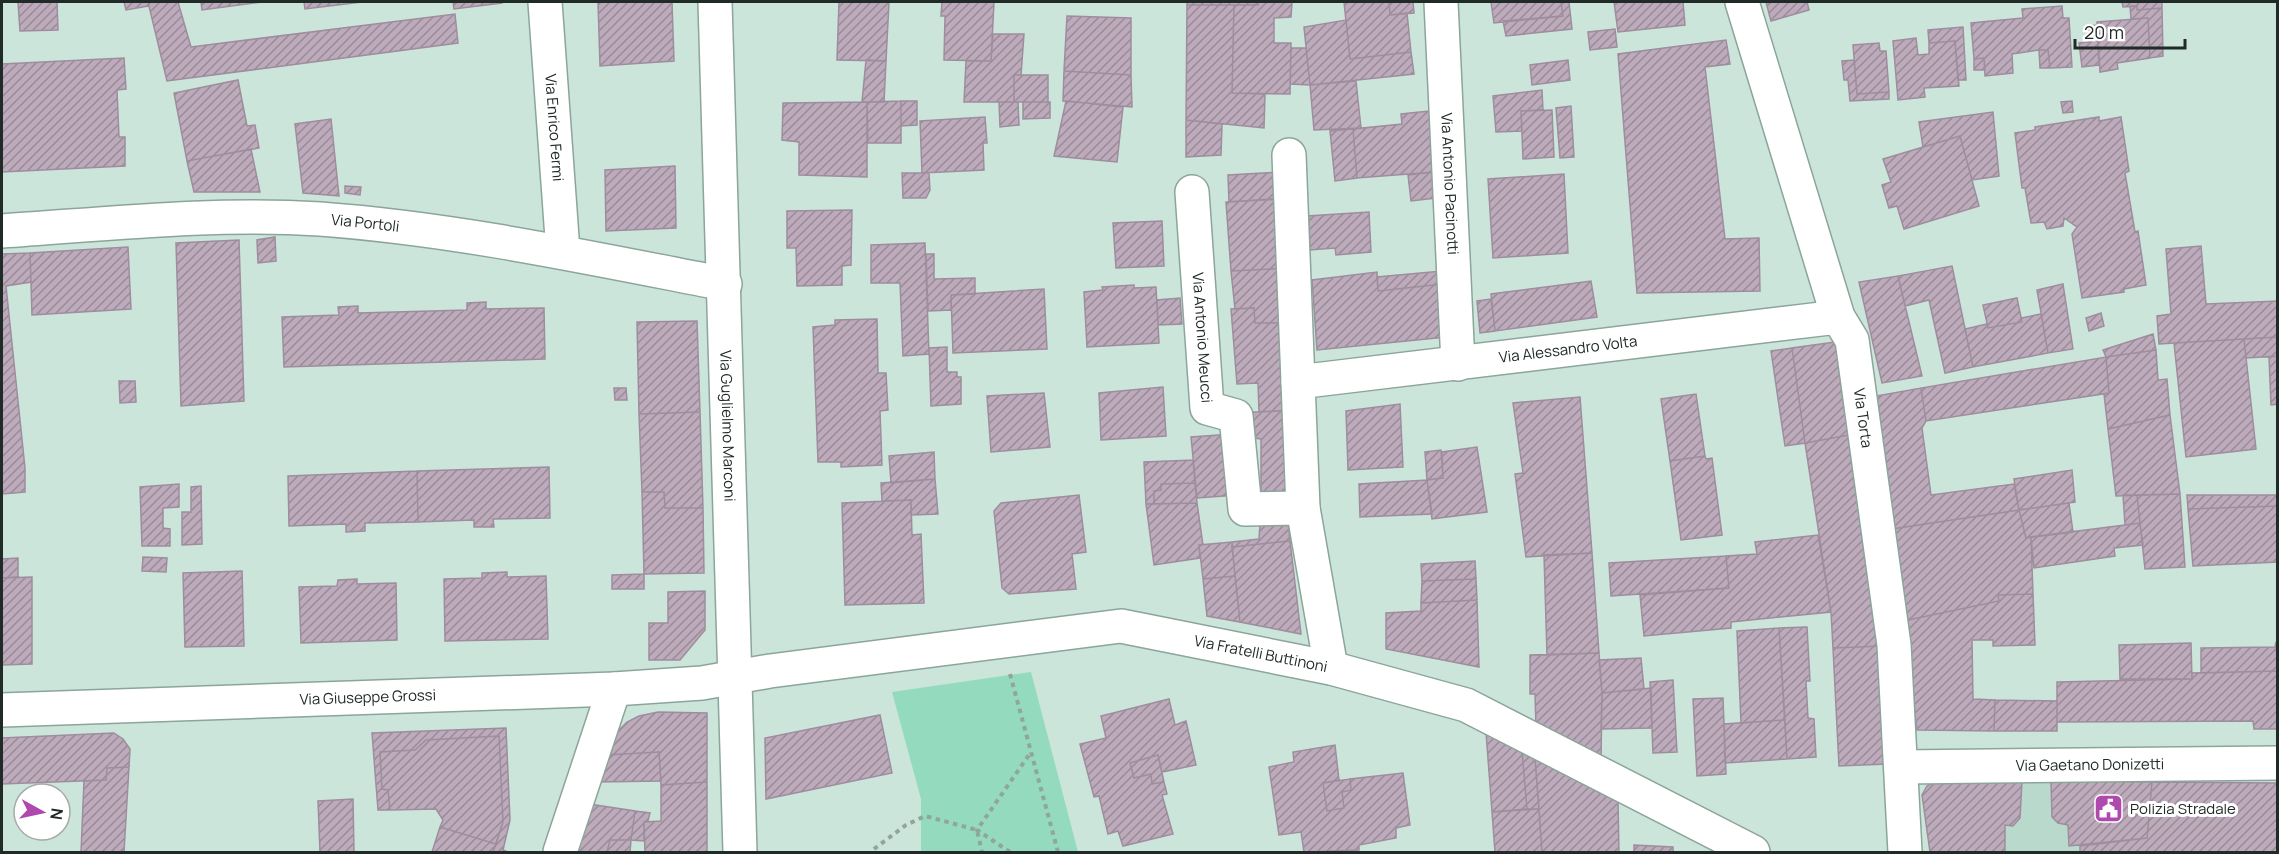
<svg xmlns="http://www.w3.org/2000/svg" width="2279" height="854" font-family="Manrope,sans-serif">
	<defs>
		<pattern id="building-hatch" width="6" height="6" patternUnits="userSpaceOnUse" patternTransform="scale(1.5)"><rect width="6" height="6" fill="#bdabbc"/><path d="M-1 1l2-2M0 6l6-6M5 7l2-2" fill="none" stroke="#998b99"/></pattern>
	</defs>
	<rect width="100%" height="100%" fill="#cbe5da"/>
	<path fill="#b8d9cc" d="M1936,781l115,1 1,35 6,6 10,2 1,21h11v6h-150l-8,-57 5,-9z"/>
	<path fill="#93dabe" d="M1031,672l47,180h-157v-53l-29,-107z"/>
	<path fill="url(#building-hatch)" stroke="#9e8d9d" stroke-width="1.5" d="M18,2h39l1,28 -38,1z
		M124,2h24l1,4 -23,4z
		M148,2h30l13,45 264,-33 3,29 -291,38z
		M201,2h61l-60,8z
		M304,2h58l-57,7z
		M453,2h49v1l-48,6z
		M598,2h74l2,59 -74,5z
		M839,2h50l-3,59 -49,-1z
		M942,2h52l-3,59 -47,-1 1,-44h-4z
		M1187,2h71v3h-71z
		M1258,2h34l-1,15 -17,1v25h17l-1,51 -58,-1 2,-88h24z
		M1344,2h45l1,13 17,-2 4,39 -61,7z
		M1389,2h24l1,11 -24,2z
		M1491,2h70l2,14 -69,7z
		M1561,2h8l3,27 -66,7 -3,-15 60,-5z
		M1614,2h69l2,23 -67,7z
		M1766,2h41l2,8 -38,11z
		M2122,2h40v6l-25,2v-4l-14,1z
		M1187,5h47l-2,88 33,1 -1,34 -78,-8z
		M2062,6l1,12h6l3,49 -22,1 -2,-18h-9l-27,4 1,19 -28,3 -1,-18 -10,1 -3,-36 52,-5 -1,-9z
		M2130,6h7v4l25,-2 1,48 -13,2 -2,-40 -17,1z
		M1067,16l64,2v57l-67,-4z
		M2148,18l2,40 -33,5 1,6 -18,3 -3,-50z
		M1346,20l4,39 61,-7 3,22 -104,11 -6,-58z
		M2097,25l2,40 -17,2 -3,-24 10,-1 -1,-16z
		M1963,27l3,53h-8l-3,-39 -26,2 -1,-13z
		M1615,29l2,18 -27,3 -2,-18z
		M993,34h31l-3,41h-7v27h-50l2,-41h25z
		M1916,38l2,17 11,-1v-11l26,-2 4,45 -35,2 1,9 -27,3 -5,-59z
		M1726,40l4,24 -25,3 20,172 34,-1 1,53 -123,2 -19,-239z
		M1879,43l1,8h6l3,41 -32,2 -4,-49z
		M1291,48h15l4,37 -20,-1z
		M2039,50h9l2,18h-10z
		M124,58l2,31 -9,1 2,47h6v29l-123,6v-108z
		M1984,58l1,12h-11v-11z
		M866,60l20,1 -2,41h-22z
		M1568,60l2,20 -38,5 -2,-20z
		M1854,60l3,34 32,-2v7l-39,2 -2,-21h-4l-2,-19z
		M1064,71l67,4 1,32 -69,-6z
		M1014,75h34v27h-34z
		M238,80l9,46 8,-1 4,23 -72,13 -13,-68z
		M1356,81l5,47 -47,2 -4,-45z
		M1542,90l1,20 -22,1 1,20 -26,1 -3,-36z
		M901,101v42h-33l-1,-41z
		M901,101h16v24l-16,1z
		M1066,101l57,6 -6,55 -63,-6z
		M2072,101l1,11 -10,1 -2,-11z
		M867,102v75l-68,-2v-33l-17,-2 1,-37z
		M999,102h19l1,23 -19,2z
		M1023,102h27v16l-27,1z
		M1571,106l3,51 -14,1 -4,-50z
		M1552,110l2,47 -31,2 -2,-48z
		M1429,111l5,61 -77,6 -4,-49 49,-5 -1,-10z
		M1993,112l6,64 -27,4 -12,-44 -37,11 -4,-25z
		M985,117l2,26h-4l1,27 -62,3 -2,-52z
		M2099,117v4l22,-4 8,54 -4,2 10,59 3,-1 8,54 -22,4v3l-42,6 -10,-64 5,-7 -13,-9 -1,8 -16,3 -3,-7 -13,1 -6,-35h-3l-7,-55 20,-3v-3z
		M331,119l8,77 -36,-3 -8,-69z
		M1186,120l36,4 -1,31 -35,2z
		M1353,129l4,49 -22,3 -5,-50z
		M1960,136l19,70 -75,23 -7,-23 -8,2 -7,-23 9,-3 -8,-23z
		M251,149l9,43h-66l-7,-31z
		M675,166l1,62 -70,3 -1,-61z
		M1280,172l3,27 -54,3 -1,-27z
		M1434,172l2,26 -25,3 -3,-26z
		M902,173h27l1,17 -4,8h-23z
		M1564,174l4,79 -75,5 -5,-79z
		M345,186l16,1 -1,8 -15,-2z
		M1286,198l4,70 -59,3 -5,-69z
		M852,210l-1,55 -9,1v19l-45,1 -1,-38h-9v-37z
		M1369,212l2,40 -35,3 -1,-7 -25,2 -3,-34z
		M1162,221l2,45 -48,2 -3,-45z
		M275,237l1,24 -18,2 -1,-23z
		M239,240l5,161 -63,5 -5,-163z
		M925,243l4,111 -26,2 -3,-73h-29v-38z
		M2201,246l5,58 72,-3v36l-119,7 -2,-28 14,-2 -5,-65z
		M128,247l3,62 -99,6 -2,-62z
		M30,253l1,29 -25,4 19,182v24l-23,2v-240z
		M926,254h8v25l41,-1v16l-24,1v15l-23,1z
		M1952,266l21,101 -28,6 -16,-73 -24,6 -7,-30z
		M1290,268l-8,55h-27l-1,-15 -19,1 -4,-38z
		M1442,271l1,13 -65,7 -1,-14z
		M1377,272l1,19 65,-7 3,53 -129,13 -5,-70z
		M1898,276l24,100 -40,7 -23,-101z
		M1591,281l6,36 -102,14 -4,-37z
		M2063,284l10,65 -25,4 -11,-63z
		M1134,285v3l22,-1 3,56 -72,4 -3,-55 19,-2 -1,-3z
		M1044,289l3,60 -94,4 -2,-58z
		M1180,298l2,26 -24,1 -1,-25z
		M2017,298l5,24 -34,6 -5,-23z
		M1491,299l4,32 -15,2 -3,-32z
		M486,302v7l58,-1 1,51 -261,8 -2,-50 57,-2 -1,-8 20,-1v7l109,-3v-7z
		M1254,308l1,15h27l15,87 -38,2 -1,-29 -21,1 -6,-75z
		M2101,313l3,13 -15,5 -3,-13z
		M2041,314l7,39 -75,14 -8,-38 22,-5 1,4 34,-6 -1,-4z
		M877,319l1,54h8l2,37 -8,1 2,54 -41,2v-5h-23l-5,-135 22,-2v-5z
		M697,321l3,91 -61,2 -2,-92z
		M2153,334l3,16 -50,7 -3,-7z
		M2278,337v19l-32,2 -2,-19z
		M2244,339l12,110 -70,8 -12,-114z
		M1842,341l13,93 -50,9 -13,-95z
		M947,347v25h10v5h4v27l-30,2 -2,-58z
		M1792,348l13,95 -20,3 -14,-95z
		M2156,350l2,30 9,-1 3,36 -62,14 -4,-35 5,-1 -3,-36z
		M2278,356v48l-7,1 -2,-48z
		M2106,357l3,36 -183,28 -5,-33z
		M119,381h16l1,21 -16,1z
		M1163,387l3,49 -65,4 -2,-47z
		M614,388h12l1,12h-12z
		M1921,388l5,33 -4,7 9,67 83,-11 5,26 -127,19 -16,-133z
		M1044,393l6,54 -59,5 -4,-56z
		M1696,394l9,62 -35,5 -9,-62z
		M1580,397l12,156 -66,4 -11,-83 8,-1 -10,-70z
		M1400,404l3,63 -55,3 -2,-59z
		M1297,410l2,82 -38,4v-57l-7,-1 -1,-26z
		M700,412l3,96h-38l-1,-16h-22l-3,-78z
		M2170,415l10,79 -64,2 -8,-67z
		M1232,434l5,61 -40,3 -6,-61z
		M1855,434l27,212 -49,2 -2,-36 -26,-169z
		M1477,447l10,65 -55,7 -5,-39 16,-2 -1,-26z
		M1441,450l2,28 -16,2 -2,-28z
		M934,452l1,27 -44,4 -2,-27z
		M1705,456l1,3 6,-1 10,77 -41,5 -11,-79z
		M1193,460l2,23 -34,1v6l-7,1v13h-8l-2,-42z
		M549,467l1,51 -57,1 1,8h-20v-7l-56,2 -1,-51z
		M2072,470l3,32 -56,8 -5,-31z
		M417,471l1,51 -53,1v8l-19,1v-8l-57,2 -1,-50z
		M935,479l3,35 -27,1v-15l-29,1 -1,-18z
		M1427,480l5,34 -72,3 -1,-33z
		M1195,483l2,20 -43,1v-13l7,-1v-6z
		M179,484v23l-16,1v20l7,1v17h-28l-2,-59z
		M201,486l1,58 -20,1v-33h9v-25z
		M642,492h22l1,16h38l1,65 -60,1z
		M2180,494l5,73 -40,2 -8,-74z
		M1079,495l7,57 -14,2 4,35 -67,5 -7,-6 -8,-77 7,-8z
		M2123,495h14l3,28 -15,2z
		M2187,495h91v11l-90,3z
		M911,500l1,35 9,-1 3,69 -79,2 -3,-102z
		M1197,503l6,42h-4l1,13 -46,7 -8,-61z
		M2069,503l4,29 -47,6 -7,-28z
		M2278,506v56l-85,4 -5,-57z
		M2019,510l7,28 5,-1 2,57 -35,1 1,6 -96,20 -11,-92z
		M1288,521l2,20 -58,6v-5l27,-3 1,-15z
		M2140,523l3,22 -29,3 1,8 -81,12 -3,-31z
		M1818,535l13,77 -100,10v6l-87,8 -4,-41 89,-7 -3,-32 31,-2 -2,-12z
		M1290,541l11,93 -61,-12 -8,-75z
		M1232,542l3,34 -32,3 -4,-34z
		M1592,553l7,100 -52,2 -3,-100z
		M1726,556l3,32 -118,8 -2,-33z
		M143,557l24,1 -1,14 -24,-1z
		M18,558v19l-16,1v-19z
		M1475,561l1,18 -54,2 -1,-17z
		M242,571l2,75 -59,1 -2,-74z
		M507,572v5l39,-1 2,63 -103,2 -1,-62 38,-1v-5z
		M644,574v15h-32v-14z
		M1235,576l5,46 -33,-6 -4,-37z
		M32,577v87l-30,1v-87z
		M357,579v5l39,-1 1,57 -96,3 -2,-56 38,-1 1,-6z
		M1476,579l1,21 -56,3 1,-22z
		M705,591v39l-25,30h-31v-37h19v-31z
		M2033,594l2,51 -42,1v-6h-21l1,59 22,1 -1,31 -77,-1 -14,-109 96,-20 -1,-6z
		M1477,600l2,67 -93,-18v-36l35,-2v-8z
		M1807,627l3,54h-4l2,37 6,1 2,38 -29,2 -8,-131z
		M1779,628l6,92 -44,3 -4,-92z
		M2276,642l2,29 -77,2v-25l74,-1z
		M2191,643l1,36h-72l-1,-34z
		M1882,646l5,118 -48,2 -6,-118z
		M1599,653l3,40 -1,68 -65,-35 -1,-32h-5v-39z
		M1641,658l3,31 -42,4 -3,-33z
		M2278,671v58h-24l-1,-8 -196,1v-40l135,-3v-6z
		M1673,680l4,72 -24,1 -3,-71z
		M1651,688l1,40 -51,1 1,-36z
		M1723,698l3,76 -29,2 -4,-77z
		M1169,699l6,26 11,-4 10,44 -34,7 -4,-17 -28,8 4,15 17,-4 1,10 12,-2 3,12 -5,1 11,39 -50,12 -5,-15 -10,3 -9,-38 -5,1 -14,-53 26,-6 -5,-22z
		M1995,700l62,1v30h-63z
		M658,712l49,1v69l-46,3 -2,-33 -53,3 8,-20 13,-13 12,-6z
		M880,715l12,58 -126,26 -1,-61z
		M1785,720l2,39 -62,4 -1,-39z
		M506,728l4,92 -7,30 5,2h-15l10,-30 -4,-86 -73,4 -11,10 -35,2 2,37 6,1 2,20h-12l-6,-77z
		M1486,732l36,19 5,58 -35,3z
		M114,733l9,6 7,10 -1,18 -22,1 -1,12 -104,4v-46z
		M499,736l4,86 -7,22 -56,-17 3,-7 -7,-11 -46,1 -2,-20 -6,-1 -2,-37 35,-2 11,-10z
		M1335,745l4,35 -16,3 4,28 17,-3 -2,-16 9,-2 -1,-11 53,-6 7,52 -14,3v10l-37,7v5l-55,2 -3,-20 -22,3 -10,-68 25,-5 -1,-10z
		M1522,751l13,7 4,51h-12z
		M659,752l2,29 -64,1 9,-27z
		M1158,755l6,27 -12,2 -1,-10 -17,4 -4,-15z
		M1535,758l83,43 1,51h-77z
		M129,767l-5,85h-43l3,-71 22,-1 1,-12z
		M1350,779l1,11 -9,2 2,16 -17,3 -4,-28z
		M2022,780l-2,38 -7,8 -8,-1v27h-75l-8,-57 5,-9 9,-5z
		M2073,781l79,1 -5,56 -78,8 -1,-21 -10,-2 -6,-6 -1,-35z
		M707,782v70h-62l-1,-30 17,-1v-36z
		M2152,782l126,1v69h-198v-6l67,-8z
		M353,799l1,53h-34l-2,-51z
		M589,804l46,7 -4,29h-21l-3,12h-34z
		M1539,809l3,43h-47l-3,-40z
		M635,811l15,2 -2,8 -4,1v19l-13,-1z
		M440,827l56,17 -3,8h-61z
		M610,840h21l-1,12h-23z
		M1634,845l39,2v5h-39z"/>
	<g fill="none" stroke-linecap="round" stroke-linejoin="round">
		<defs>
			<g id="minor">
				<path id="s1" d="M545,2l18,250"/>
				<path id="s2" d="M715,2l25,850"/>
				<path id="s3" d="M1441,2l17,362"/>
				<path id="s4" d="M1742,2l96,315 14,23 42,305 11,207"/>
				<path d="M1289,155l14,353 28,160"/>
				<path id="s5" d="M1192,192l15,216 29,8 9,93 58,-1"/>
				<path id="s6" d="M2,231c105,-7 212,-19 318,-12 136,10 271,39 405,65"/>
				<path id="s7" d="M1298,382l540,-65"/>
				<path id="s8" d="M2,710l612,-21 88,-6 68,-12 351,-45 210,42 135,37 287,147"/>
				<path id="s9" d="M1901,767l377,-4"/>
				<path d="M560,852l54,-163"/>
			</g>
		</defs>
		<use href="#minor" stroke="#8ca59a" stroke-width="36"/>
		<path stroke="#90a59c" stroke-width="4" stroke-dasharray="4.5 4.5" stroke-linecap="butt" d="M1010,674l48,178
			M874,849l32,-24 19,-9 52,14 5,22
			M1010,852l-33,-22 54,-78"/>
		<use href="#minor" stroke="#fff" stroke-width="33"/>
	</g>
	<defs>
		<symbol id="civic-square" viewBox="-11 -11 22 22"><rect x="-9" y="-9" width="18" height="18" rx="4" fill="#af49ae" stroke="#fff"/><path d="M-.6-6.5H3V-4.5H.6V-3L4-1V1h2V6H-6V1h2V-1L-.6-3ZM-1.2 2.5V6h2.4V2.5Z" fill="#fff"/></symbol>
	</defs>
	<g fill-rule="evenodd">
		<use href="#civic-square" x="2092" y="792" width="33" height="33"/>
	</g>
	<g text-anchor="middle" stroke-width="6" stroke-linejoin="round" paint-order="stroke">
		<g font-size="15" fill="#202a26" stroke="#fff">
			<text dy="5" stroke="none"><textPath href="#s1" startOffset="126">Via Enrico Fermi</textPath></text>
			<text dy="5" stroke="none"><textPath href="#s3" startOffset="182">Via Antonio Pacinotti</textPath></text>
			<text dy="5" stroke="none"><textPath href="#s6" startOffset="364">Via Portoli</textPath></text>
			<text dy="5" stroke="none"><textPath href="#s5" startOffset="146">Via Antonio Meucci</textPath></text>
			<text dy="5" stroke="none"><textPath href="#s7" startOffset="272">Via Alessandro Volta</textPath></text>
			<text dy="5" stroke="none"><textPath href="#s4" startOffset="435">Via Torta</textPath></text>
			<text dy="5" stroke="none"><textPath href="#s2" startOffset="424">Via Guglielmo Marconi</textPath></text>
			<text dy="5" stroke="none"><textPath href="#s8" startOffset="1266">Via Fratelli Buttinoni</textPath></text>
			<text dy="5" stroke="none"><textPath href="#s8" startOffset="366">Via Giuseppe Grossi</textPath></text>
			<text dy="5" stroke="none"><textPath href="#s9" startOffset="189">Via Gaetano Donizetti</textPath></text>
		</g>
		<g font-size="15" fill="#202a26" stroke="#fff" text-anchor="start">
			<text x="2130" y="814">Polizia Stradale</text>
		</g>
	</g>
	<rect width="2279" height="854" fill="none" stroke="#202a26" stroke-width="6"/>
	<g transform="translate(42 812) rotate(98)"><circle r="28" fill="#ffffff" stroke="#a6aaa8" stroke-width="1.5"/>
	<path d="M0-4.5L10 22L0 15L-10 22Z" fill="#af49ae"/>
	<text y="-9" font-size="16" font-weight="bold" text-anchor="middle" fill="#202a26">N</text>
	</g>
	<path d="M2075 39v9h110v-9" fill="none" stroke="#202a26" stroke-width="3"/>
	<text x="2084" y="39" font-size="18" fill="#202a26" stroke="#ffffff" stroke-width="4.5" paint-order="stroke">20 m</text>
</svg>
